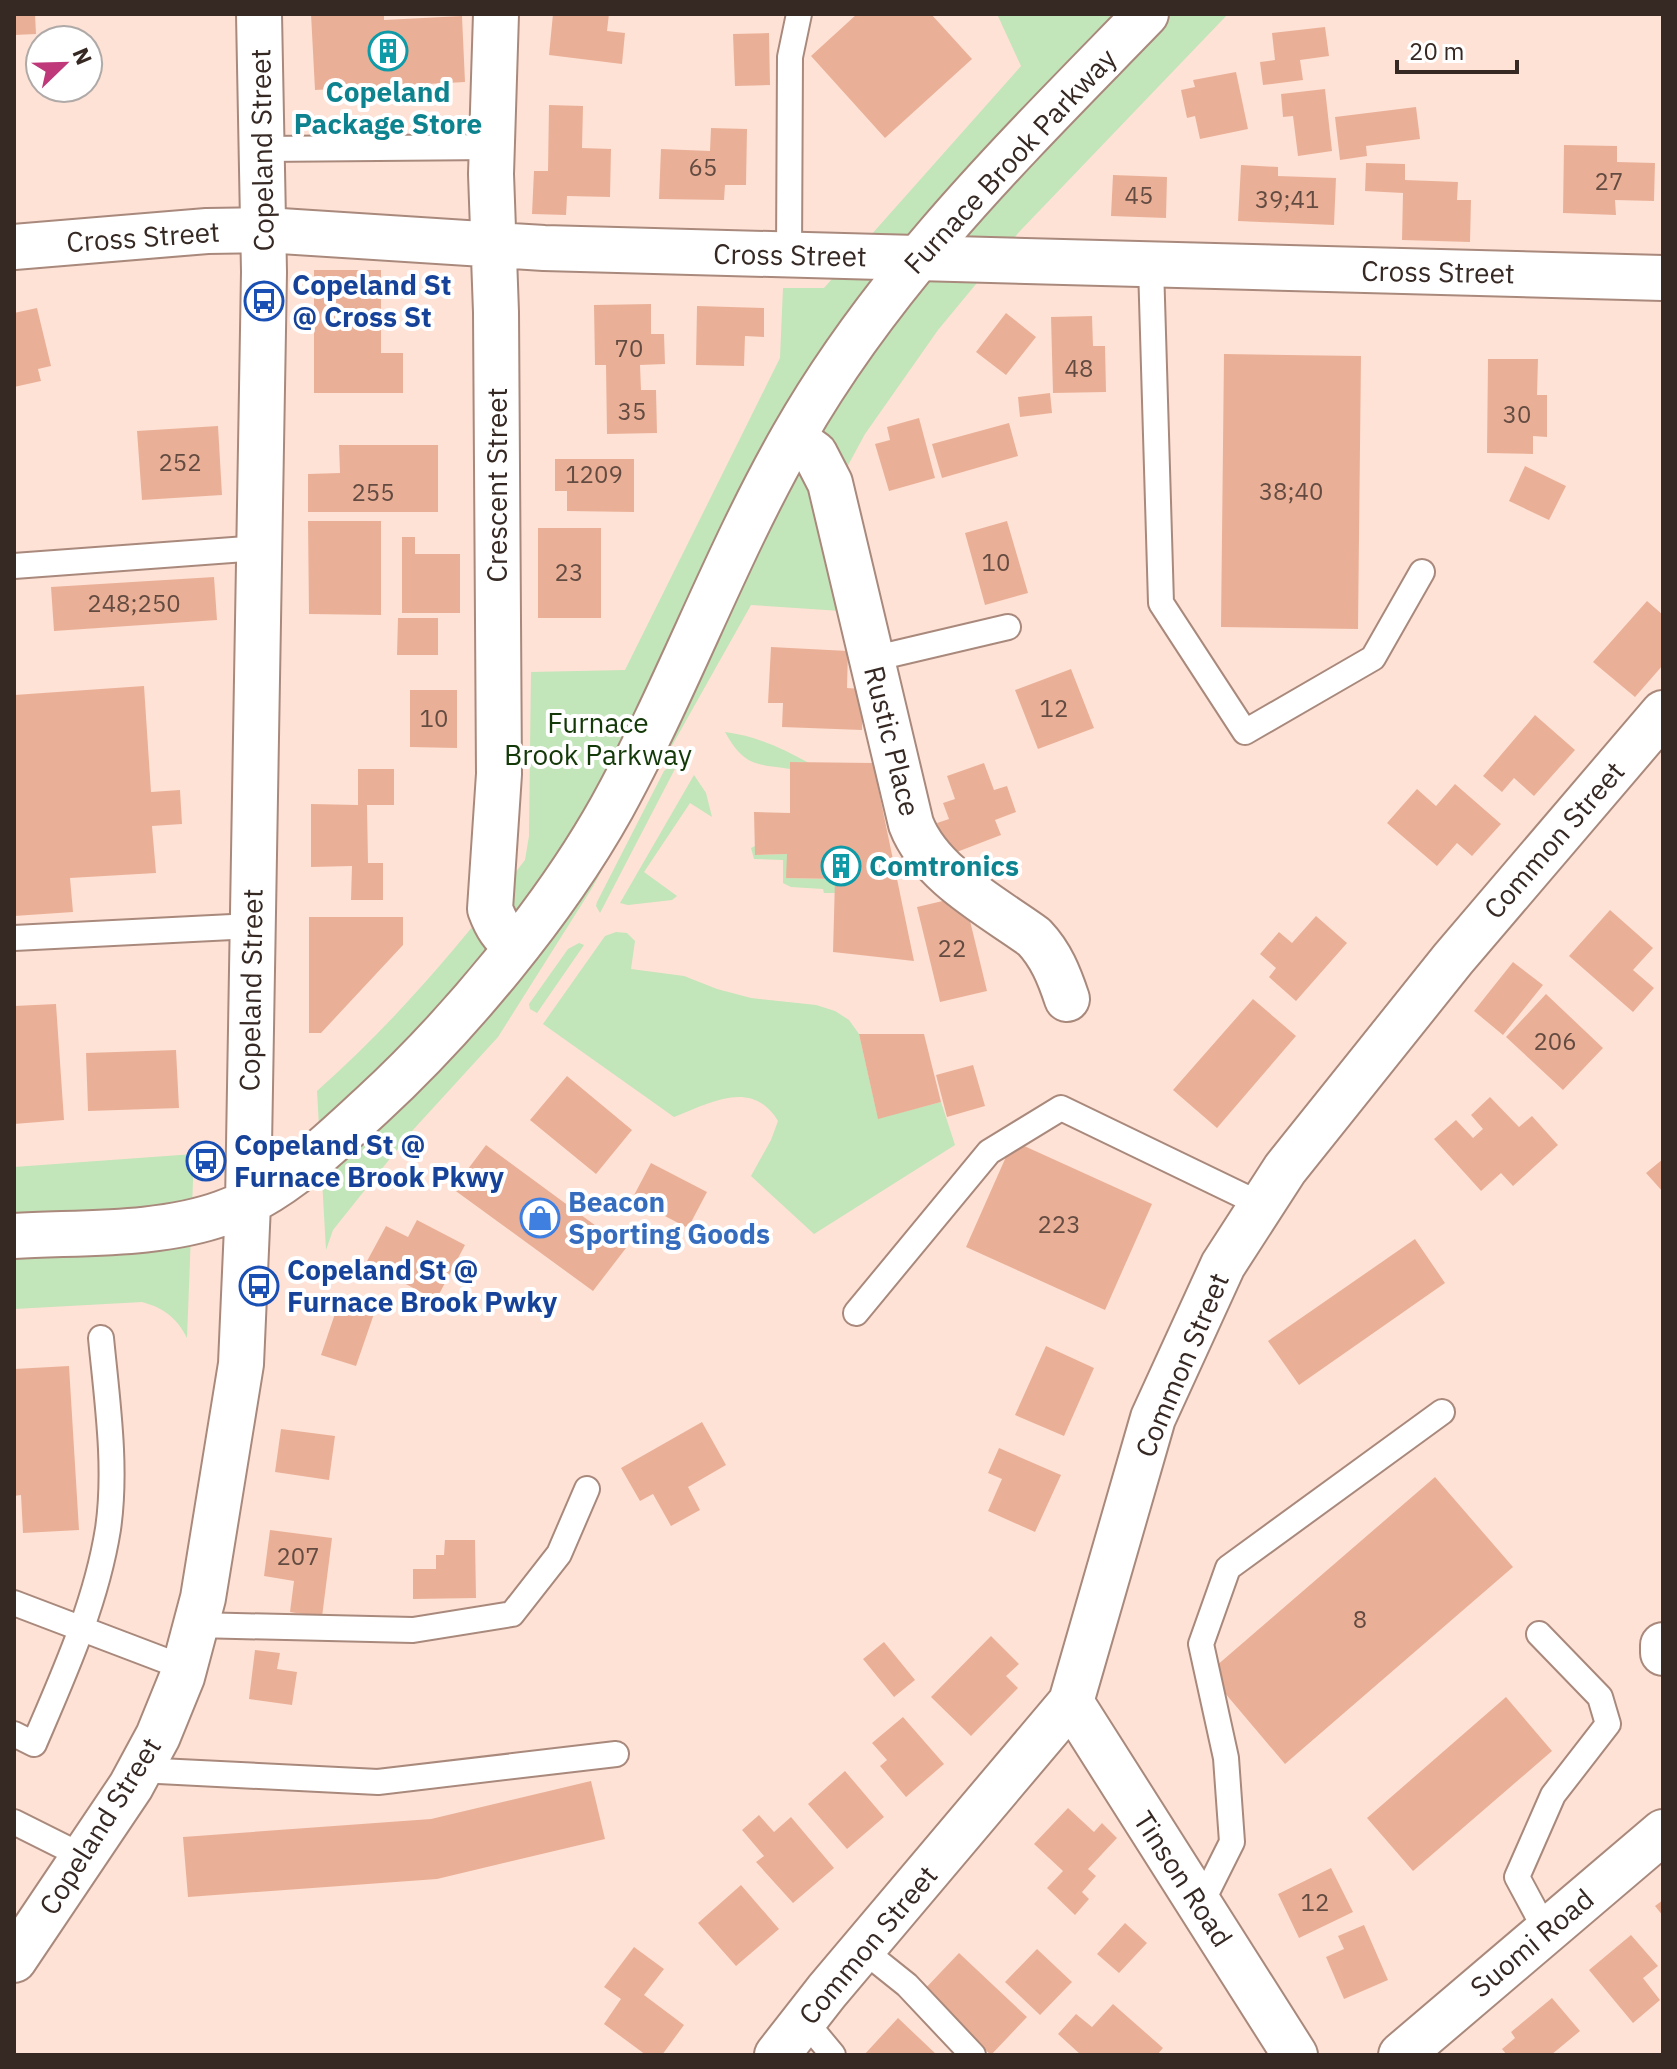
<svg xmlns="http://www.w3.org/2000/svg" width="1677" height="2069" font-family="'IBM Plex Sans',sans-serif">
	<rect width="100%" height="100%" fill="#fee2d6"/>
	<path fill="#c2e5b9" d="M997,14h231l-209,218 -81,98 -73,104 -32,59 8,118 -90,-6 -159,283 -94,149 -86,94 -79,99 -7,20 -9,-159c78,-69 145,-148 208,-231l4,-24 2,-164 94,-2 155,-312 3,-70h41l197,-222z
		M725,732c31,4 56,16 84,31l-19,-1v7c-35,-5 -46,-3 -65,-37z
		M672,764l5,1 -77,148 -4,-7 1,-4 67,-131z
		M694,775l12,18 6,24 -22,-14 -46,69 33,24 -5,4 -44,5 -8,-2z
		M755,846v9l32,-1v24l48,1v14h-11l-1,-4 -32,-2 -8,-4v-23l-29,-1 -3,-11z
		M616,932l11,1 8,8 -4,28 53,7 33,13 34,9 65,7 19,6 14,9 10,14 19,84 63,-16 14,43 -141,89 -63,-58 20,-36 7,-19c-26,-43 -68,-18 -104,-4l-131,-93 62,-88z
		M579,943l5,2 -47,68 -7,-4 -1,-5 39,-55z
		M194,1154l-7,184c-10,-20 -23,-30 -45,-36l-128,7v-142z"/>
	<path fill="#eab097" d="M14,14h21l1,20 -22,1z
		M311,14h73v6l78,-4 3,66 -150,8z
		M553,14h56l-2,17 18,2 -3,31 -73,-9z
		M857,14h74l41,45 -87,79 -74,-82z
		M1325,27l4,29 -29,4 3,20 -40,5 -3,-23 15,-2 -3,-27z
		M769,33l1,52 -35,1 -2,-52z
		M1236,72l12,57 -48,10 -5,-23 -8,2 -6,-28 14,-3 -2,-7z
		M1325,89l7,62 -34,5 -5,-40 -10,1 -2,-23z
		M549,105l34,1 -1,42 29,1 -1,48 -43,-1 -1,19 -34,-1 2,-43h14z
		M1416,107l4,32 -54,7 1,10 -27,4 -5,-43z
		M711,128l36,1 -1,56h-21l-1,15 -65,-1 2,-50 49,2z
		M1564,145l53,1v16l38,1 -1,38 -39,-1 1,15 -53,-2z
		M1366,163l39,1v16l53,2 -1,18h14l-1,42 -68,-2 1,-47 -38,-2z
		M1241,165l37,2v9l58,2 -2,47 -96,-4z
		M1113,175l54,2 -1,41 -55,-2z
		M314,270h67v83h22v40h-89z
		M651,304v30h13l1,30 -25,1 1,25h15l1,43 -50,1 -1,-69h-11l-1,-60z
		M697,306l67,2v29l-19,-1 -1,30 -48,-1z
		M37,308l14,58 -13,3 3,12 -27,6v-74z
		M1006,313l30,24 -30,38 -30,-23z
		M1092,316l1,30h12l1,46 -53,1 -2,-76z
		M1224,354l137,2 -3,273 -137,-2z
		M1488,359h50l-1,36h10v42l-14,-1v18l-46,-1z
		M1050,393l2,20 -32,4 -2,-20z
		M919,418l16,60 -46,13 -14,-47 15,-4 -3,-13z
		M1009,423l9,33 -76,22 -10,-34z
		M218,426l4,69 -80,5 -5,-69z
		M339,445h99v67h-130v-38l32,-1z
		M555,459h79v53l-67,-1v-20h-12z
		M1525,466l41,20 -17,34 -40,-19z
		M308,521h73v94l-72,-1z
		M1007,521l21,72 -43,12 -20,-72z
		M538,528h63v90h-63z
		M402,537h13v17h45v59h-58z
		M214,577l3,43 -163,11 -3,-44z
		M1647,601l16,14v50l-28,32 -42,-35z
		M398,618h40v37h-41z
		M771,647l77,4 -1,37 16,1 -1,41 -80,-3 1,-24h-15z
		M1071,669l23,59 -56,21 -23,-59z
		M144,686l7,106 29,-2 2,34 -30,2 4,47 -86,5 3,34 -59,4v-221z
		M410,690h47v58l-47,-1z
		M1535,715l40,35 -41,46 -20,-18 -12,14 -19,-16z
		M790,762l83,1 41,198 -81,-9 2,-73 -49,-1 1,-24 -32,1 -1,-43 36,1z
		M984,763l10,27 13,-4 9,26 -21,8 6,15 -52,20 -12,-32 12,-4 -6,-16 12,-4 -8,-23z
		M358,769h36v36h-27l1,58h15v37h-32l1,-34 -41,1v-63l47,1z
		M1455,784l46,40 -29,32 -15,-13 -20,23 -50,-43 30,-34 19,17z
		M964,896l23,95 -47,11 -23,-95z
		M1610,910l43,38 -20,22 21,18 -21,24 -64,-56z
		M1316,916l31,27 -51,58 -27,-24 7,-9 -16,-14 19,-22 13,11z
		M309,917h94v28l-82,88h-12z
		M1513,962l30,23 -40,50 -29,-24z
		M1546,994l57,54 -40,42 -57,-53z
		M1253,999l43,37 -79,92 -44,-38z
		M56,1004l8,116 -50,4v-118z
		M859,1034h65l17,68 -63,17z
		M176,1050l3,58 -91,3 -2,-58z
		M973,1065l12,41 -38,11 -11,-42z
		M567,1076l65,54 -36,44 -66,-54z
		M1490,1097l29,30 13,-11 26,29 -45,41 -12,-13 -20,18 -47,-52 22,-19 17,18 10,-9 -12,-14z
		M1013,1141l139,63 -47,106 -139,-63z
		M486,1145l140,103 -33,43 -140,-102z
		M1663,1159v33l-17,-19z
		M651,1163l56,29 -19,36 -56,-29z
		M417,1220l48,25 -29,55 -70,-37 20,-37 22,11z
		M1415,1239l30,44 -146,102 -31,-44z
		M341,1296l35,12 -20,58 -35,-11z
		M1046,1346l48,22 -30,68 -49,-21z
		M69,1366l10,164 -56,3 -2,-38 -7,1v-127z
		M702,1422l24,43 -38,22 12,23 -29,16 -18,-32 -13,7 -19,-33z
		M281,1429l54,7 -6,44 -54,-8z
		M999,1448l62,27 -26,57 -47,-21 14,-32 -14,-6z
		M1435,1477l78,90 -228,197 -77,-91z
		M270,1530l62,8 -10,79 -32,-5 4,-31 -30,-5z
		M445,1540h30l1,58 -63,1v-30h23v-14h8z
		M991,1636l28,28 -13,12 12,12 -47,48 -40,-39z
		M884,1642l31,38 -21,17 -31,-38z
		M255,1650l25,3 -3,16 20,3 -5,33 -43,-6z
		M1506,1697l46,54 -139,120 -46,-53z
		M903,1717l41,47 -38,33 -26,-31 7,-6 -15,-17z
		M845,1771l39,46 -37,32 -39,-45z
		M591,1781l14,58 -168,40 -249,18 -5,-60 248,-18z
		M1068,1808l26,24 8,-9 15,15 -29,31 8,7 -14,16 7,7 -14,16 -28,-27 16,-17 -29,-27z
		M759,1815l15,17 17,-15 43,51 -41,35 -37,-41 8,-6 -22,-26z
		M1331,1868l22,44 -54,26 -21,-44z
		M741,1885l38,44 -43,37 -38,-43z
		M1663,1900v16l-8,-10z
		M1125,1923l22,20 -28,30 -22,-19z
		M1364,1925l24,55 -44,19 -18,-42 18,-8 -6,-13z
		M1631,1935l27,31 -15,12 17,22 -27,23 -44,-53z
		M634,1947l30,22 -20,26 40,30 -22,30h-16l-42,-31 17,-25 -17,-12z
		M1037,1949l35,33 -32,33 -35,-33z
		M959,1953l68,64 -36,38 -69,-63z
		M1552,1998l28,33 -29,24h-44l-5,-6 13,-11 -4,-6z
		M1113,2004l50,44 -6,7h-76l-23,-21 18,-20 16,13z
		M898,2018l39,37h-73z"/>
	<g fill="none" stroke-linecap="round" stroke-linejoin="round">
		<defs>
			<path id="service" d="M263,149l229,-2
				M789,255l1,-198 9,-43
				M1151,266l10,337 84,129 128,-74 49,-86
				M14,566l245,-18
				M872,659l136,-32
				M14,938l238,-12
				M856,1313l133,-161 72,-44 201,97
				M14,1603l171,65
				M196,1625l217,5 99,-16 47,-60 28,-65
				M1539,1634l61,63 8,27 -55,71 -36,82 29,54
				M14,1734l20,10c30,-70 62,-140 74,-215 9,-62 -1,-129 -7,-191
				M139,1770l239,12 238,-28
				M14,1822l70,35
				M1200,1906l32,-64 -6,-84 -25,-114 27,-76 214,-156
				M862,1949l45,36 66,70
				M804,2020l29,35"/>
			<path id="minor" d="M496,14l-5,160 5,138 3,462 -9,135c6,16 12,26 26,37
				M14,247l193,-16 58,-1 279,18 1119,30
				M793,438l22,16 15,29 81,341c19,50 80,82 123,113 17,18 25,38 33,62
				M1663,1645v8
				M1071,1702l224,353
				M1401,2055l262,-223"/>
			<path id="tertiary" d="M777,2055l50,-64 244,-289 82,-284 70,-153 62,-96 168,-210 210,-246"/>
			<path id="secondary" d="M14,1236c67,-4 146,0 209,-23 57,-20 103,-66 148,-107 87,-80 183,-195 241,-299 66,-120 113,-251 181,-370 92,-162 225,-291 353,-423
				M14,1960l117,-174 27,-50 24,-59 21,-79 38,-234 7,-160 16,-932 -5,-258"/>
		</defs>
		<use href="#service" stroke="#a9897c" stroke-width="28"/>
		<use href="#minor" stroke="#a9897c" stroke-width="48"/>
		<use href="#tertiary" stroke="#a9897c" stroke-width="48"/>
		<use href="#secondary" stroke="#a9897c" stroke-width="48"/>
		<use href="#service" stroke="#fff" stroke-width="24"/>
		<use href="#minor" stroke="#fff" stroke-width="44"/>
		<use href="#tertiary" stroke="#fff" stroke-width="44"/>
		<use href="#secondary" stroke="#fff" stroke-width="44"/>
	</g>
	<defs>
		<symbol id="building-ring" viewBox="-11 -11 22 22"><circle r="9.5" fill="#fff" stroke="#0f9aa8" stroke-width="1.5"/><path d="M-4-6H4V6H1V3H-1V6H-4ZM-2.5-4.3h1.7v1.8h-1.7ZM.8-4.3h1.7v1.8H.8ZM-2.5-1h1.7V.8h-1.7ZM.8-1h1.7V.8H.8Z" fill="#0f9aa8"/></symbol>
		<symbol id="bus-ring" viewBox="-11 -11 22 22"><circle r="9.5" fill="#fff" stroke="#1a4fb4" stroke-width="1.5"/><path d="M-5-6H5V4H4V6H2V4H-2V6H-4V4H-5ZM-3.5-4V0h7V-4ZM-3.5 1.2v1.5H-2V1.2ZM2 1.2v1.5H3.5V1.2Z" fill="#1a4fb4"/></symbol>
		<symbol id="shop-ring" viewBox="-11 -11 22 22"><circle r="9.5" fill="#fff" stroke="#3f7fe0" stroke-width="1.5"/><path d="M-5-2.5h2.3a2.7 3.5 0 0 1 5.4 0H5L5.5 6h-11ZM-1.5-2.5h3a1.5 2.3 0 0 0-3 0Z" fill="#3f7fe0"/></symbol>
	</defs>
	<g fill-rule="evenodd">
		<use href="#building-ring" x="366" y="29" width="44" height="44"/>
		<use href="#bus-ring" x="242" y="279" width="44" height="44"/>
		<use href="#building-ring" x="819" y="844" width="44" height="44"/>
		<use href="#bus-ring" x="184" y="1139" width="44" height="44"/>
		<use href="#shop-ring" x="518" y="1196" width="44" height="44"/>
		<use href="#bus-ring" x="237" y="1264" width="44" height="44"/>
	</g>
	<g text-anchor="middle" stroke-width="8" stroke-linejoin="round" paint-order="stroke">
		<g font-size="24" fill="#634b41">
			<text x="703" y="176">65</text>
			<text x="1609" y="190">27</text>
			<text x="1139" y="204">45</text>
			<text x="1287" y="208">39;41</text>
			<text x="629" y="357">70</text>
			<text x="1079" y="377">48</text>
			<text x="632" y="420">35</text>
			<text x="1517" y="423">30</text>
			<text x="180" y="471">252</text>
			<text x="594" y="483">1209</text>
			<text x="1291" y="500">38;40</text>
			<text x="373" y="501">255</text>
			<text x="996" y="571">10</text>
			<text x="569" y="581">23</text>
			<text x="134" y="612">248;250</text>
			<text x="1054" y="717">12</text>
			<text x="434" y="727">10</text>
			<text x="952" y="957">22</text>
			<text x="1555" y="1050">206</text>
			<text x="1059" y="1233">223</text>
			<text x="298" y="1565">207</text>
			<text x="1360" y="1628">8</text>
			<text x="1315" y="1911">12</text>
		</g>
		<g font-size="28" font-weight="bold" fill="#0d838f" stroke="#fff">
			<text x="388" y="102">Copeland<tspan x="388" dy="32">Package Store</tspan></text>
			<text x="869" y="876" text-anchor="start">Comtronics</text>
		</g>
		<g font-size="28" fill="#362924" stroke="#fff">
			<text transform="translate(262 150) rotate(-91)" y="10">Copeland Street</text>
			<text transform="translate(1010 161) rotate(-47)" y="10">Furnace Brook Parkway</text>
			<text transform="translate(143 237) rotate(-4)" y="10">Cross Street</text>
			<text transform="translate(790 255) rotate(1)" y="10">Cross Street</text>
			<text transform="translate(1438 272) rotate(1)" y="10">Cross Street</text>
			<text transform="translate(497 485) rotate(-90)" y="10">Crescent Street</text>
			<text transform="translate(892 741) rotate(76)" y="10">Rustic Place</text>
			<text transform="translate(1554 840) rotate(-49)" y="10">Common Street</text>
			<text transform="translate(251 990) rotate(-89)" y="10">Copeland Street</text>
			<text transform="translate(1182 1365) rotate(-67)" y="10">Common Street</text>
			<text transform="translate(100 1826) rotate(-58)" y="10">Copeland Street</text>
			<text transform="translate(1183 1879) rotate(57)" y="10">Tinson Road</text>
			<text transform="translate(1532 1943) rotate(-40)" y="10">Suomi Road</text>
			<text transform="translate(868 1945) rotate(-50)" y="10">Common Street</text>
		</g>
		<g font-size="28" font-weight="bold" fill="#164399" stroke="#fff" text-anchor="start">
			<text x="292" y="295">Copeland St<tspan x="292" dy="32">@ Cross St</tspan></text>
			<text x="234" y="1155">Copeland St @<tspan x="234" dy="32">Furnace Brook Pkwy</tspan></text>
			<text x="287" y="1280">Copeland St @<tspan x="287" dy="32">Furnace Brook Pwky</tspan></text>
		</g>
		<g font-size="28" fill="#143909" stroke="#fff">
			<text x="598" y="733">Furnace<tspan x="598" dy="32">Brook Parkway</tspan></text>
		</g>
		<g font-size="28" font-weight="bold" fill="#366cbe" stroke="#fff" text-anchor="start">
			<text x="568" y="1212">Beacon<tspan x="568" dy="32">Sporting Goods</tspan></text>
		</g>
	</g>
	<rect width="1677" height="2069" fill="none" stroke="#362924" stroke-width="32"/>
	<g transform="translate(64 64) rotate(67)"><circle r="38" fill="#ffffff" stroke="#afa9a7" stroke-width="2"/>
	<path d="M0-6L14 30L0 20L-14 30Z" fill="#bf397a"/>
	<text y="-12" font-size="22" font-weight="bold" text-anchor="middle" fill="#362924">N</text>
	</g>
	<path d="M1397 60v12h120v-12" fill="none" stroke="#362924" stroke-width="4"/>
	<text x="1409" y="60" font-size="24" fill="#362924" stroke="#ffffff" stroke-width="6" paint-order="stroke">20 m</text>
</svg>
